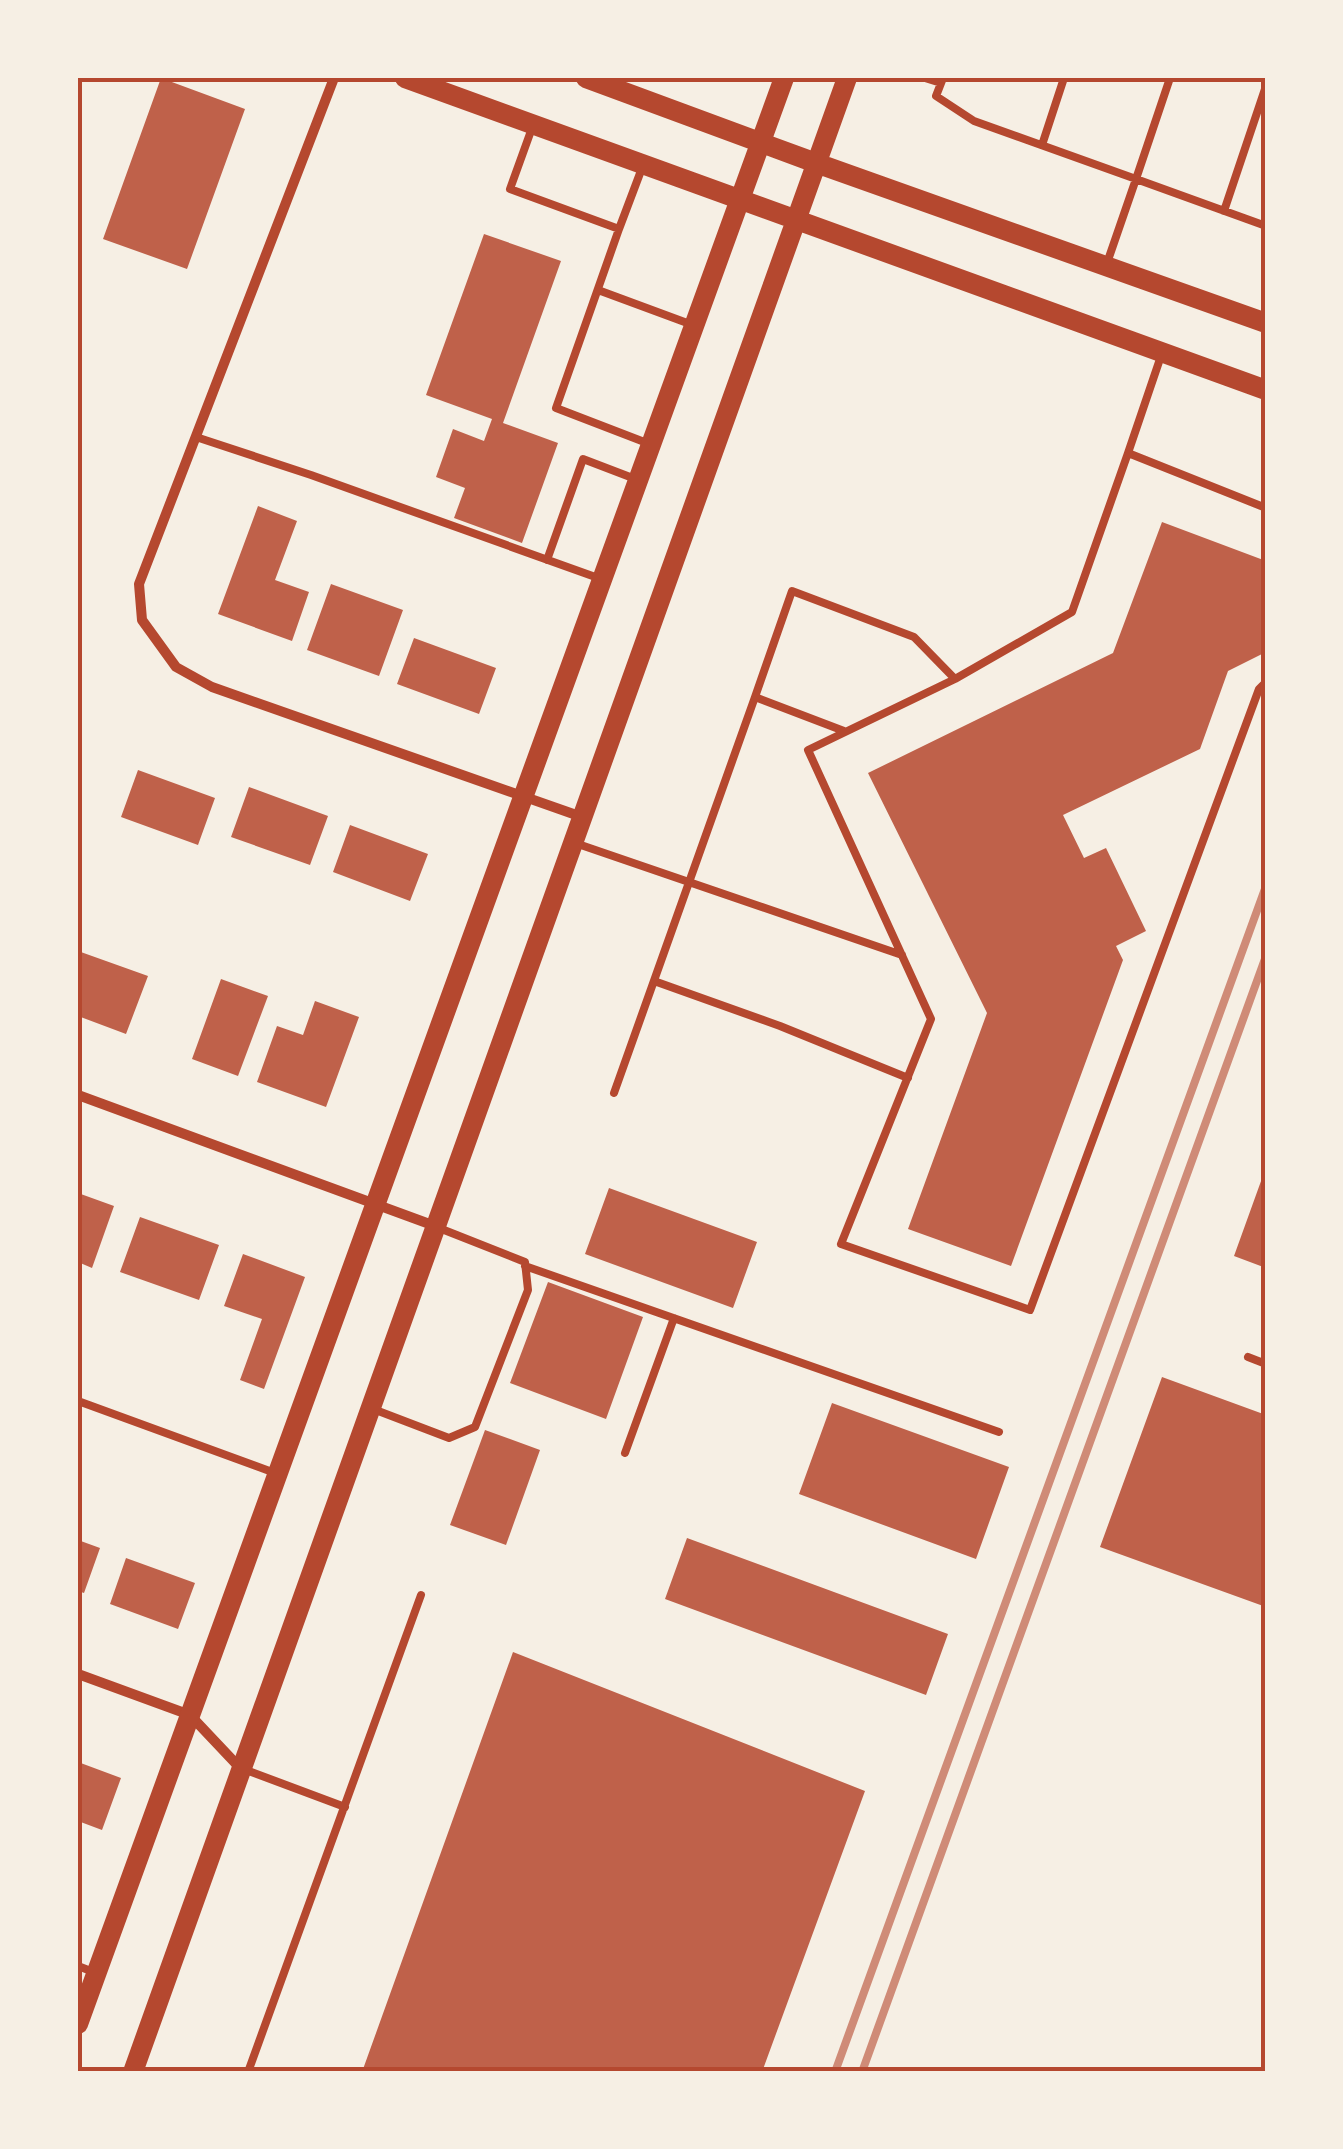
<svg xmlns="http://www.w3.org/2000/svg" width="1343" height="2149" font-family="'Archivo Narrow',sans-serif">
	<rect width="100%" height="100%" fill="#f6efe4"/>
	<path fill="#bf614a" d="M161,78l84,31 -58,160 -84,-30z
		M484,234l77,27 -58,162 55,20 -36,100 -68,-25 11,-30 -29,-11 17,-48 31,12 8,-22 -66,-24z
		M258,506l39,15 -22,59 34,12 -17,49 -74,-27z
		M1162,522l104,39v91l-38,19 -28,78 -137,66 21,43 22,-10 40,83 -30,15 7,14 -112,306 -103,-37 79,-216 -119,-240 245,-120z
		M331,584l72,26 -24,66 -72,-26z
		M414,638l82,30 -17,46 -82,-30z
		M138,770l77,28 -17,47 -77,-28z
		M249,787l79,29 -18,49 -79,-28z
		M350,825l78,29 -18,47 -77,-29z
		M78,951l70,25 -22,58 -48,-18z
		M221,979l47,17 -30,80 -46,-17z
		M315,1001l44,16 -33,90 -69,-25 20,-56 26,9z
		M1265,1170l1,1v97l-32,-12z
		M609,1188l148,54 -24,66 -148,-54z
		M78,1193l36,13 -22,62 -14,-6z
		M140,1217l79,28 -20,55 -79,-28z
		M243,1254l62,23 -41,112 -24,-9 22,-61 -38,-13z
		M548,1282l95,35 -37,102 -96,-36z
		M1162,1377l104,38v192l-166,-60z
		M832,1403l177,64 -33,92 -177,-65z
		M485,1430l55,20 -34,95 -56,-20z
		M687,1538l261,96 -22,61 -261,-96z
		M78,1540l22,8 -16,45 -6,-2z
		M126,1558l69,25 -17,46 -68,-25z
		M513,1652l352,139 -103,281h-400z
		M78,1762l43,16 -19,52 -24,-9z"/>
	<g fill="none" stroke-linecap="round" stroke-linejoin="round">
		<path stroke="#b5482f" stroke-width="8" d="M925,78l16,5
			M943,78l-7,18 38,25 162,58 34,-101
			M532,128l-22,61 109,40 23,-61
			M1042,145l22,-67
			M1224,211l42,-125
			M619,229l-63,179 91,35
			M1106,266l30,-87 130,47
			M598,290l92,34
			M1162,353l-34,100 138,55
			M196,437l115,38 290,104
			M1128,453l-56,159 -117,67 -147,71 123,269 -90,225 189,66 229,-621 7,-7
			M547,560l36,-101 55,21
			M844,731l-89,-34 37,-106 122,46 41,42
			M575,843l327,112
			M654,981l126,45 128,52
			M614,1093l141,-396
			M525,1266l474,166
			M1248,1357l18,7
			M78,1401l197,72
			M373,1409l76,29 26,-11 53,-137 -3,-28 -86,-34
			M625,1453l49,-135
			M246,1770l99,37
			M78,1966l18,7
			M248,2072l173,-477"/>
		<path stroke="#b5482f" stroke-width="10" d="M334,78l-195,506 3,36 34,47 36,20 370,130
			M78,1095l357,131
			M78,1674l112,41 51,54"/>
		<path stroke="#b5482f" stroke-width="20" d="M405,78l861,312
			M586,78l230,85 450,160
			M78,2024l706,-1946
			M133,2072l714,-1994"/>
		<path stroke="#cf8b77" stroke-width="8" d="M835,2072l431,-1186
			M862,2072l404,-1116"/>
	</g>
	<rect width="1343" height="2149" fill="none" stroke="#f6efe4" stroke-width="160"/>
	<rect x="80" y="80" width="1183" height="1989" fill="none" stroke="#b5482f" stroke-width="4"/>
</svg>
